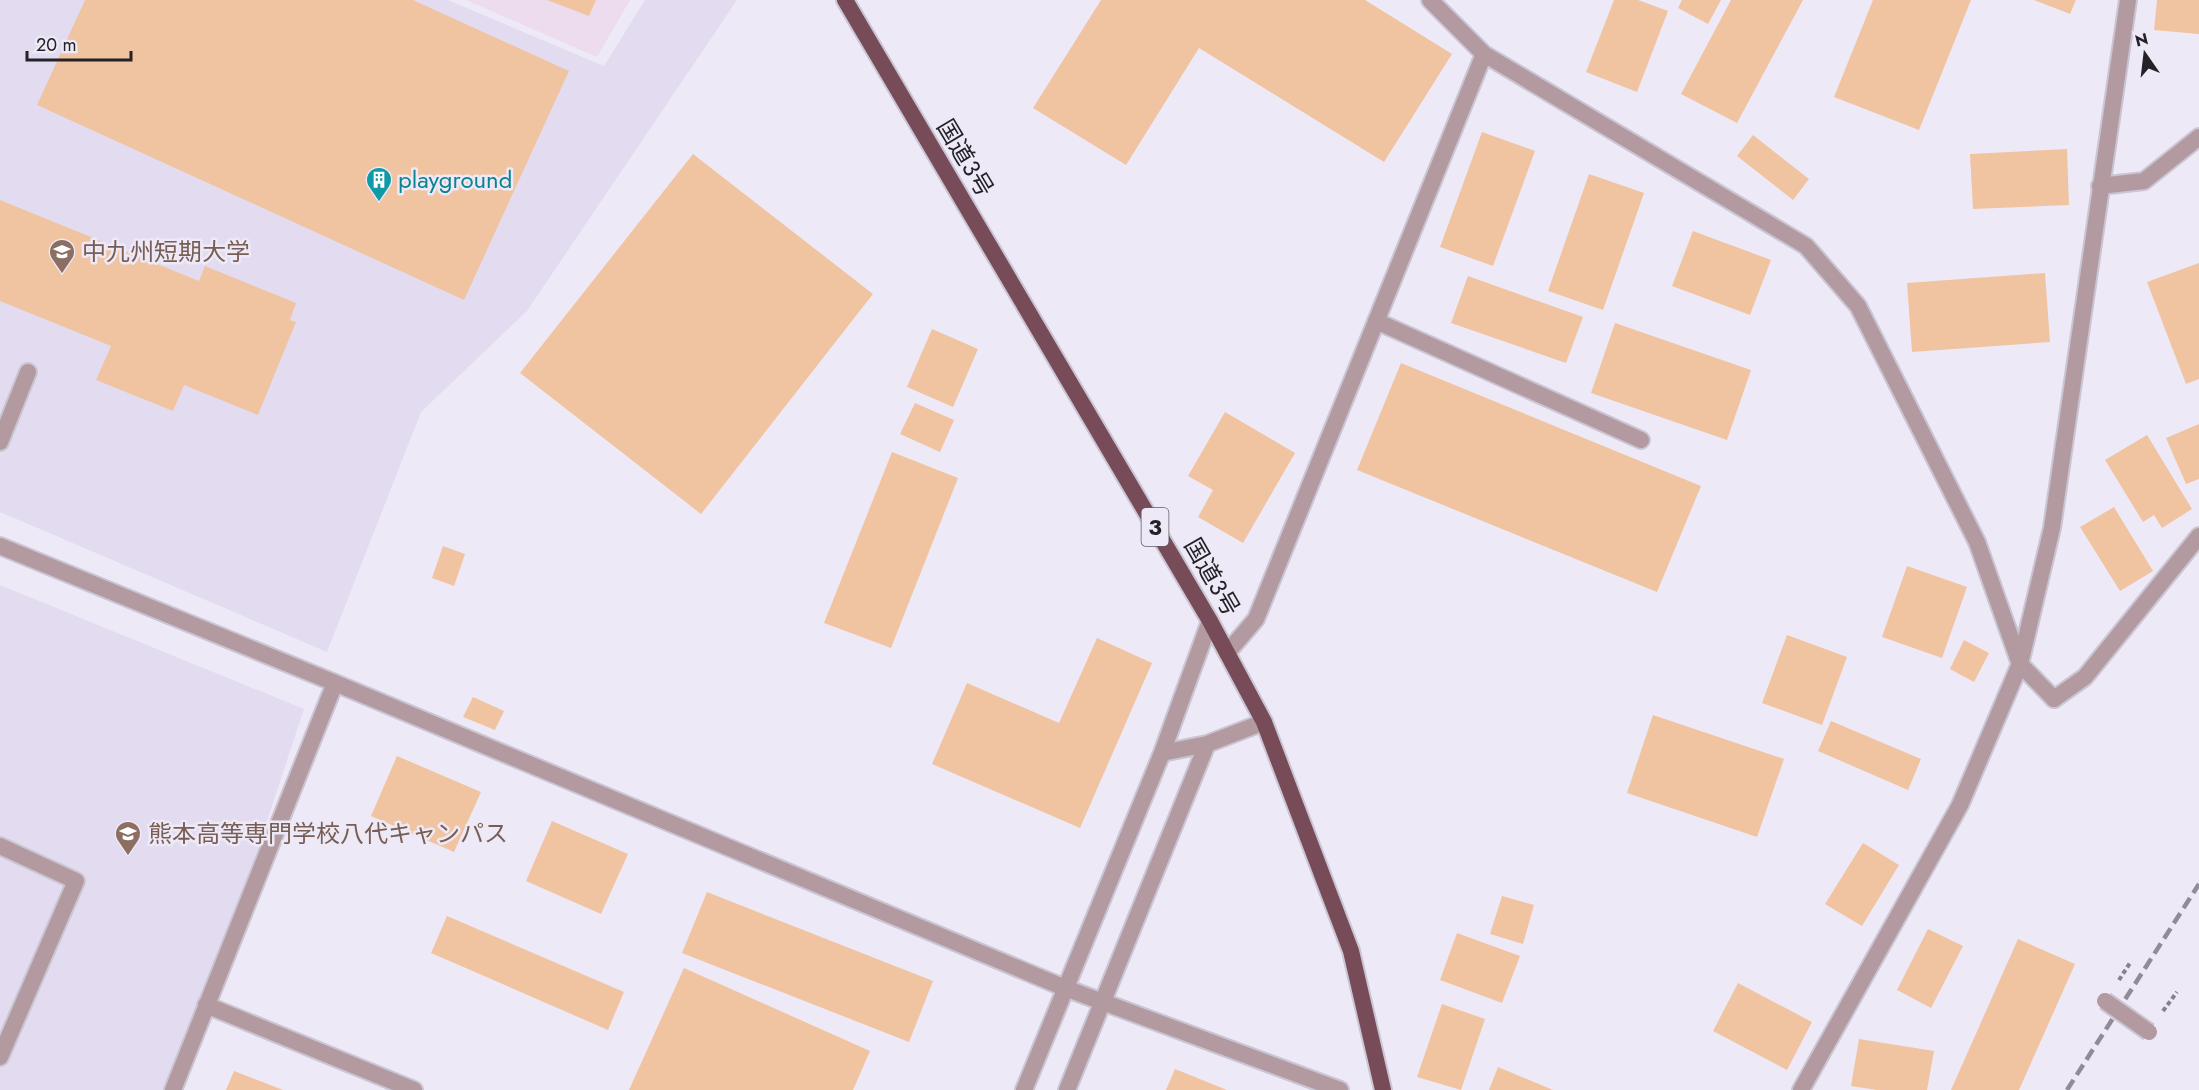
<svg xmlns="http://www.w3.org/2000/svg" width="2199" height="1090" font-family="Jost,'Noto Sans JP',sans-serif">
	<rect width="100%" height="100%" fill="#eee9f7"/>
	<path fill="#e3dcf0" d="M0,0h448l156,66 41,-66h92l-210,311 -106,101 -94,240 -327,-140z
		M0,585l304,124 -98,296 -36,85h-170z"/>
	<path fill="#eddced" d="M466,0h164l-33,57z"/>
	<path fill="#f0c4a1" d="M85,0h328l156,71 -105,229 -427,-195z
		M547,0h49l-7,16z
		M1101,0h264l87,54 -68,108 -185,-114 -73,117 -93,-57z
		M1614,0h24l30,11 -31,81 -51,-20z
		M1682,0h39l-13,24 -30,-16z
		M1731,0h72l-66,123 -56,-29z
		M1873,0h98l-52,130 -85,-33z
		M2034,0h42l-6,14z
		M2157,0h42v34l-45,-4z
		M1482,132l53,19 -42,115 -53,-19z
		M1753,135l56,44 -16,21 -56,-44z
		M2067,149l2,56 -96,4 -3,-55z
		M693,154l180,140 -172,220 -181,-141z
		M1589,174l55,19 -41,117 -55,-19z
		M0,200l199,81 6,-15 91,37 -6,17 6,2 -38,93 -74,-30 -11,26 -77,-31 15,-34 -111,-45z
		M1693,231l78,29 -21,55 -78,-29z
		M2199,263v116l-13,5 -39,-102z
		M2045,273l5,69 -138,10 -5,-69z
		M1468,276l115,41 -17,46 -115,-40z
		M1615,323l136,47 -24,70 -136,-47z
		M932,329l46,20 -25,58 -46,-20z
		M1401,363l300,123 -44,106 -300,-122z
		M915,403l39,17 -14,32 -40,-18z
		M1225,412l70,41 -52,90 -45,-26 15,-27 -25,-14z
		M2199,424v55l-13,5 -20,-46z
		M2147,435l45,74 -30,19 -8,-13 -11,7 -38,-62z
		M892,452l66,26 -67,170 -67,-25z
		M2114,507l39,64 -33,20 -40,-64z
		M443,546l22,8 -11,32 -22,-8z
		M1907,566l60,21 -25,71 -60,-21z
		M1787,635l60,22 -25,68 -60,-22z
		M1097,638l55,25 -72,165 -148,-64 35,-81 92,40z
		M1964,640l25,13 -15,29 -24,-13z
		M473,697l31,14 -9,19 -32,-13z
		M1653,715l131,44 -27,78 -130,-44z
		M1831,721l90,38 -13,31 -90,-39z
		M397,756l84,36 -27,60 -83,-36z
		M552,821l76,33 -27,60 -75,-33z
		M1863,843l36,22 -37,61 -37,-22z
		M707,892l226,89 -24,61 -227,-89z
		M1502,896l32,9 -11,39 -33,-10z
		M447,916l177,76 -16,38 -177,-77z
		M1928,929l35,17 -32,62 -34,-18z
		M1457,933l63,23 -18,47 -62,-23z
		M2018,939l57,25 -56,126h-68z
		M684,968l186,83 -17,39h-224z
		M1738,983l74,39 -25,48 -74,-39z
		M1442,1004l43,15 -24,71 -44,-13z
		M1859,1039l75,12 -7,39h-50l-26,-4z
		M1498,1067l55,23h-64z
		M1175,1069l52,21h-61z
		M234,1071l49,19h-57z"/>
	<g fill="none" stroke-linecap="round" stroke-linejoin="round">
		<defs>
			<path id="service" d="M0,442l28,-70
				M0,846l76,35 -76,176"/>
			<path id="minor" d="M1430,0l54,54 322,192 52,60 119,236 43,122
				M2100,186l44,-5 55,-44
				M1376,321l265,119
				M1227,653l29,-34 228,-565
				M2054,699l31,-22 114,-141
				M1162,753l45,-9
				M206,1005l208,85
				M1024,1090l138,-337 48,-132
				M1067,1090l140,-346 57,-22"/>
			<path id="tertiary" d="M0,546l335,137 730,305 275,102
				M2020,664l34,35
				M173,1090l162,-407
				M1801,1090l159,-285 60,-141 32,-136 76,-528"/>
			<path id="trunk" d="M845,0l365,621 54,101 87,229 32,139"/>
		</defs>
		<use href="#service" stroke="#cac5d2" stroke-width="20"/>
		<use href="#minor" stroke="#cac5d2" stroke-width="20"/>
		<use href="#tertiary" stroke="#cac5d2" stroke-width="20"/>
		<use href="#trunk" stroke="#cac5d2" stroke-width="20"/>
		<path stroke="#85828b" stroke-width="4" stroke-dasharray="4.5 3" stroke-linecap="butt" d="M2119,980l11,-17
			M2163,1011l14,-19"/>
		<use href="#service" stroke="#b39aa0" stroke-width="16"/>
		<use href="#minor" stroke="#b39aa0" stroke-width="16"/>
		<use href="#tertiary" stroke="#b39aa0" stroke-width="16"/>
		<use href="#trunk" stroke="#784b58" stroke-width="16"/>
		<path stroke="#908c96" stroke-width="4.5" stroke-dasharray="12 6" stroke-linecap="butt" d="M2067,1090l132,-206"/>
		<defs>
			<path id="pedestrian-bridge" d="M2105,1001l44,31"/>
		</defs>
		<use href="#pedestrian-bridge" stroke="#cac5d2" stroke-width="20" stroke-linecap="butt"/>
		<use href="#pedestrian-bridge" stroke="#b39aa0" stroke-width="16"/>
	</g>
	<defs>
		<symbol id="building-pin" viewBox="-11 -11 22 30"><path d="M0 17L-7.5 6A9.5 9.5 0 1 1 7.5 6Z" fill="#0f9aa8" stroke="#eee9f7"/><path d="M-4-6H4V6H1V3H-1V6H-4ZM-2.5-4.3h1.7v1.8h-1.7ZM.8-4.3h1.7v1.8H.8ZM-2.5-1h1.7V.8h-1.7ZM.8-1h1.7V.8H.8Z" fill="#fff"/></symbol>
		<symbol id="university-pin" viewBox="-11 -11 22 30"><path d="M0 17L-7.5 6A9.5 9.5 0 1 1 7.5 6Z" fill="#8d6e63" stroke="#eee9f7"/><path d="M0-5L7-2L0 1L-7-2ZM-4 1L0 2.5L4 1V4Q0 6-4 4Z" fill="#fff"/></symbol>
	</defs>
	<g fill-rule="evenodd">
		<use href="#building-pin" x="364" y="165" width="30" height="40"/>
		<use href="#university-pin" x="47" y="237" width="30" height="40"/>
		<use href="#university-pin" x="113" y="819" width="30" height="40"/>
	</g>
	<g text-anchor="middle" stroke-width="5" stroke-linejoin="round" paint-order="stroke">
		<rect fill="#eee9f7" stroke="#615e65" stroke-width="1.5" x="1141.5" y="508" width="27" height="38" rx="4.5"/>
		<g font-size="22" font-weight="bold" fill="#242227">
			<text x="1155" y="535">3</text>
		</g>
		<g font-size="24" fill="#242227" stroke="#eee9f7">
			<text transform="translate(965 158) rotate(59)" y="8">国道3号</text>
			<text transform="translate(1212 577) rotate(60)" y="8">国道3号</text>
		</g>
		<g font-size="24" fill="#0d838f" stroke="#eee9f7" text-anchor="start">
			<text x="398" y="188">playground</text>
		</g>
		<g font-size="24" fill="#785e54" stroke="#eee9f7" text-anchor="start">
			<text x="82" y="260">中九州短期大学</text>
			<text x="148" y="842">熊本高等専門学校八代キャンパス</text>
		</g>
	</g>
	<g transform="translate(2145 54) rotate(346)" stroke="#eee9f7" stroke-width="4.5" paint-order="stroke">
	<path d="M0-4.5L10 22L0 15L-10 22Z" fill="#242227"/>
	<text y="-9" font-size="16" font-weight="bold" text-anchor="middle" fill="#242227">N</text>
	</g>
	<path d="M27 51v9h104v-9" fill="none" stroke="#242227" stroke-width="3"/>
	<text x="36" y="51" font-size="18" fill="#242227" stroke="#eee9f7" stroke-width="4.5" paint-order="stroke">20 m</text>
</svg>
